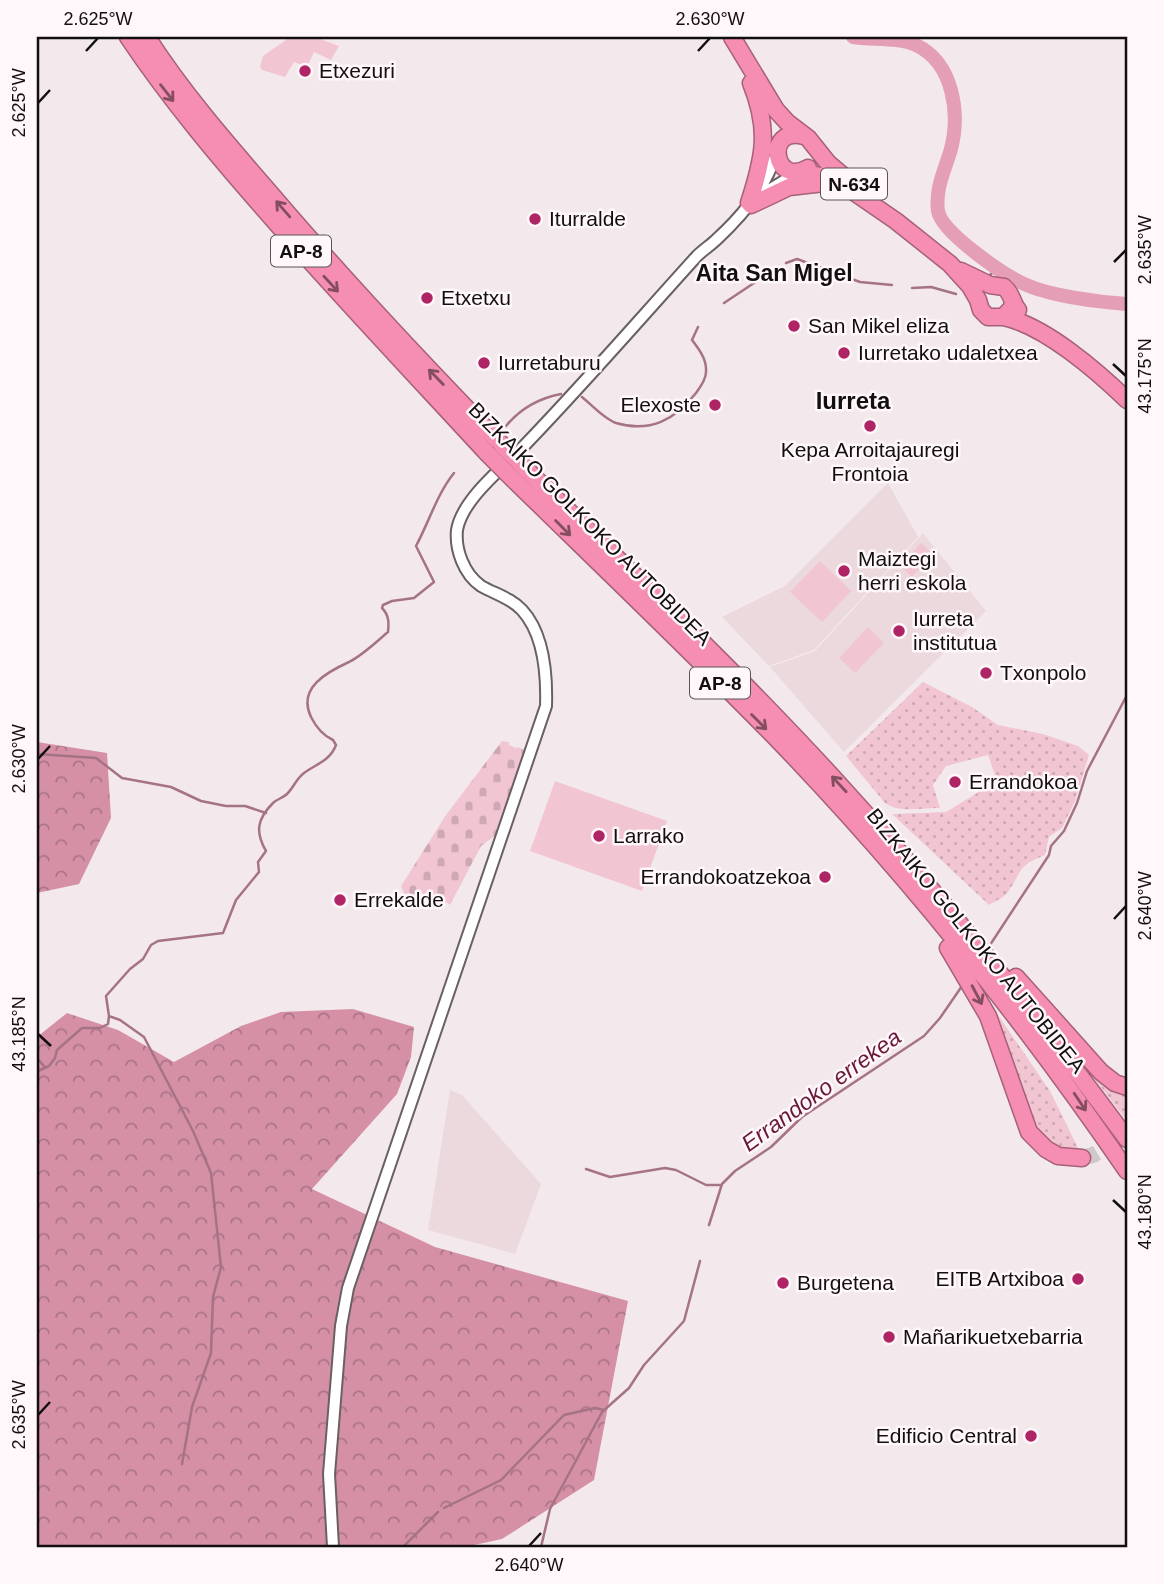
<svg xmlns="http://www.w3.org/2000/svg" width="1164" height="1584" font-family="Helvetica,sans-serif">
	<defs>
		<pattern id="grass-dots" width="8" height="8" patternUnits="userSpaceOnUse" patternTransform="scale(1.75)"><rect width="8" height="8" fill="#f2c5d2"/><path d="M2 2h.1M6 6h.1" fill="none" stroke="#cea8b3" stroke-width="1.8" stroke-linecap="round"/></pattern>
		<pattern id="forest-crowns" width="20" height="18" patternUnits="userSpaceOnUse" patternTransform="scale(1.75)"><rect width="20" height="18" fill="#d590a6"/><path d="M2 6a3 3 0 1 1 6 0M12 15a3 3 0 1 1 6 0" fill="none" stroke="#ab7486"/></pattern>
		<pattern id="cemetery-stones" width="16" height="16" patternUnits="userSpaceOnUse" patternTransform="scale(1.75)"><rect width="16" height="16" fill="#f2c5d2"/><path d="M2 7V4a2 2 0 0 1 4 0v3zM10 15v-3a2 2 0 0 1 4 0v3z" fill="#cea8b3"/></pattern>
	</defs>
	<rect width="100%" height="100%" fill="#f3e9ec"/>
	<path fill="#ebd9de" d="M888,483l30,54 -104,113 -45,16 -47,-49 63,-31z
		M923,533l63,78 -142,141 -74,-85 45,-16z
		M450,1090l12,5 79,89 -26,70 -87,-24z"/>
	<path fill="url(#grass-dots)" d="M923,682l49,25 26,18 45,9 35,12 11,9 -14,46 -13,27 -13,9 -4,18c-29,12 -21,14 -37,37 -4,6 -13,9 -19,13l-97,-91 54,-2 51,-31 -9,-26 -42,11 -13,19 7,23c-18,-1 -40,6 -55,-5l-39,-47z
		M968,971l82,120 30,61 -21,-2 -22,-16z
		M1045,1014l82,80v27z"/>
	<path fill="url(#forest-crowns)" d="M37,742l70,11 4,65 -32,66 -42,9z
		M353,1009l61,18 -3,30 -14,37 -85,95 123,58 193,54 -34,179 -92,59 -37,8h-428v-510l30,-24 51,17 56,32 67,-36 40,-14z"/>
	<path fill="url(#cemetery-stones)" d="M502,741l7,1v3l7,3 2,-1 6,3 -28,85 -15,11 -31,59 -4,-3 -2,3 -9,-5 -2,4 -9,-5 -12,3 -6,-3 -5,-13 45,-71z"/>
	<path fill="#f2c5d2" d="M290,37h25l24,9 -8,14 -17,-8 -7,15 -13,-5 -9,15 -23,-7 -2,-4 3,-10z
		M921,543l12,11 -21,23 -12,-11z
		M820,561l31,30 -29,31 -32,-30z
		M868,627l16,16 -29,30 -16,-15z
		M555,781l112,40 -25,70 -112,-40z"/>
	<g fill="none" stroke-linecap="round" stroke-linejoin="round">
		<path stroke="#a57384" stroke-width="2.5" d="M786,263l11,-4 63,23 32,3
			M990,275l8,-8
			M912,288l19,-1 25,7
			M724,303l36,-24
			M582,397c10,8 22,22 34,26 34,10 59,-3 80,-30 5,-7 11,-15 10,-24 0,-11 -8,-21 -14,-29l6,-13
			M506,426c14,-17 34,-28 55,-32
			M37,754l59,4 26,20 49,9 30,14 25,5h19l21,7
			M990,945l59,-90 2,-9 13,-15 13,-28 10,-32 40,-76
			M109,1016l11,4 24,17 49,94 18,42 10,94 -8,30 -2,56 -19,54 -10,57
			M37,1058l7,8
			M37,1081l1,-10 11,-5 6,-8 2,-8 25,-22h18l8,-4 1,-8 -3,-20 24,-27 13,-10 8,-14 7,-4 65,-8 13,-33 23,-28 -1,-10 8,-11c-11,-19 -9,-32 7,-48 4,-4 10,-5 14,-9 7,-7 9,-15 17,-21 12,-9 26,-12 32,-28l-3,-5c-11,-5 -17,-13 -22,-23 -14,-29 16,-45 38,-55 14,-7 27,-20 39,-30 1,-9 1,-17 -6,-24l1,-3 9,-4 22,-3 20,-16 -18,-36c13,-24 21,-52 38,-73
			M586,1169l24,8 55,-9 11,2 30,15h14
			M709,1225l13,-41 13,-13 36,-24 31,-30 122,-81 16,-18 22,-32
			M444,1508l57,-28 63,-65 31,-7 9,2
			M403,1547l35,-35
			M541,1547l9,-38 52,-97 27,-24 15,-23 40,-44 16,-60"/>
		<path stroke="#e49eb5" stroke-width="14" d="M853,37c19,3 45,0 63,8 38,18 44,69 35,104 -6,21 -16,39 -13,62 4,22 65,63 84,72 27,13 76,19 105,21"/>
		<path stroke="#d1c8cb" stroke-width="16" stroke-dasharray="16 8" stroke-linecap="butt" d="M1082,1158l11,-3 34,-20"/>
		<defs>
			<path id="minor" d="M764,193l33,-20
				M333,1547l-4,-73 12,-148 7,-38 198,-582c1,-31 -2,-72 -24,-96 -11,-12 -27,-16 -41,-24 -17,-12 -26,-36 -24,-56 5,-30 44,-61 65,-82 60,-62 117,-128 175,-192 6,-6 14,-11 20,-17 26,-24 50,-52 59,-86"/>
			<path id="highway" d="M128,37c43,64 92,122 143,180 70,80 144,158 216,236
				M147,37c37,58 84,111 129,163 72,84 148,165 225,244
				M732,37l44,73 11,12 21,16 20,25 19,16
				M804,136c-40,-11 -31,52 4,32
				M801,172l34,7 61,42 54,43 20,22 8,14 3,10 7,7h15l8,-8 2,-6
				M749,203c15,-46 21,-73 2,-120
				M751,205l38,-18 35,-4
				M961,271l29,14 14,2c8,6 8,16 14,23
				M1003,317c41,8 94,54 124,83
				M526,469c108,107 219,211 321,324 100,110 192,227 280,346
				M514,480c88,86 178,172 264,260 128,133 245,279 349,431
				M948,948l40,68 41,116 17,17 12,7 24,2
				M1016,977l85,95 14,11 12,4"/>
		</defs>
		<use href="#minor" stroke="#686062" stroke-width="14"/>
		<use href="#highway" stroke="#a66179" stroke-width="19"/>
		<use href="#minor" stroke="#fff" stroke-width="10"/>
		<use href="#highway" stroke="#f68db2" stroke-width="16"/>
		<defs>
			<path id="highway-bridge" d="M501,444l25,25
				M487,453l27,27"/>
		</defs>
		<use href="#highway-bridge" stroke="#a66179" stroke-width="19" stroke-linecap="butt"/>
		<use href="#highway-bridge" stroke="#f68db2" stroke-width="16"/>
	</g>
	<defs><path id="oneway-shaft" d="M-6 0H5M1.5-3L5.5 0L1.5 3" fill="none" stroke-width="1.6" stroke-linecap="round" stroke-linejoin="round" transform="scale(1.75)"/></defs>
	<g stroke="#844e61">
		<use href="#oneway-shaft" transform="translate(167 93) rotate(52)"/>
		<use href="#oneway-shaft" transform="translate(283 209) rotate(-131)"/>
		<use href="#oneway-shaft" transform="translate(331 284) rotate(47)"/>
		<use href="#oneway-shaft" transform="translate(436 377) rotate(-134)"/>
		<use href="#oneway-shaft" transform="translate(563 528) rotate(45)"/>
		<use href="#oneway-shaft" transform="translate(759 722) rotate(45)"/>
		<use href="#oneway-shaft" transform="translate(839 784) rotate(-133)"/>
		<use href="#oneway-shaft" transform="translate(977 995) rotate(62)"/>
		<use href="#oneway-shaft" transform="translate(1080 1102) rotate(56)"/>
	</g>
	<path fill="none" stroke="#120f10" stroke-width="2.5" d="M86,51l12,-13M698,51l12,-13M38,103l12,-13M1114,262l12,-12M1113,364l13,12M38,759l12,-13M1114,919l12,-13M38,1034l13,12M1113,1200l13,12M38,1415l12,-13M529,1546l12,-13"/>
	<g fill="#af2464" stroke="#fff7f9" stroke-width="2.5">
		<circle cx="305" cy="71" r="7"/>
		<circle cx="535" cy="219" r="7"/>
		<circle cx="427" cy="298" r="7"/>
		<circle cx="794" cy="326" r="7"/>
		<circle cx="844" cy="353" r="7"/>
		<circle cx="484" cy="363" r="7"/>
		<circle cx="715" cy="405" r="7"/>
		<circle cx="870" cy="426" r="7"/>
		<circle cx="844" cy="571" r="7"/>
		<circle cx="899" cy="631" r="7"/>
		<circle cx="986" cy="673" r="7"/>
		<circle cx="955" cy="782" r="7"/>
		<circle cx="599" cy="836" r="7"/>
		<circle cx="825" cy="877" r="7"/>
		<circle cx="340" cy="900" r="7"/>
		<circle cx="1078" cy="1279" r="7"/>
		<circle cx="783" cy="1283" r="7"/>
		<circle cx="889" cy="1337" r="7"/>
		<circle cx="1031" cy="1436" r="7"/>
	</g>
	<g text-anchor="middle" stroke-width="5" stroke-linejoin="round" paint-order="stroke">
		<g fill="#fff7f9" stroke="#595556" stroke-width="2">
			<rect x="821" y="168.5" width="66" height="31" rx="5"/>
			<rect x="271" y="235.5" width="60" height="31" rx="5"/>
			<rect x="690" y="667.5" width="60" height="31" rx="5"/>
		</g>
		<g font-size="19" font-weight="bold" fill="#120f10">
			<text x="854" y="191">N-634</text>
			<text x="301" y="258">AP-8</text>
			<text x="720" y="690">AP-8</text>
		</g>
		<g font-size="21" fill="#120f10" stroke="#fff7f9" text-anchor="start">
			<text x="319" y="78">Etxezuri</text>
			<text x="549" y="226">Iturralde</text>
			<text x="441" y="305">Etxetxu</text>
			<text x="808" y="333">San Mikel eliza</text>
			<text x="858" y="360">Iurretako udaletxea</text>
			<text x="498" y="370">Iurretaburu</text>
			<text x="701" y="412" text-anchor="end">Elexoste</text>
			<text x="870" y="457" text-anchor="middle">Kepa Arroitajauregi<tspan x="870" dy="24">Frontoia</tspan></text>
			<text x="858" y="566">Maiztegi<tspan x="858" dy="24">herri eskola</tspan></text>
			<text x="913" y="626">Iurreta<tspan x="913" dy="24">institutua</tspan></text>
			<text x="1000" y="680">Txonpolo</text>
			<text x="969" y="789">Errandokoa</text>
			<text x="613" y="843">Larrako</text>
			<text x="811" y="884" text-anchor="end">Errandokoatzekoa</text>
			<text x="354" y="907">Errekalde</text>
			<text x="1064" y="1286" text-anchor="end">EITB Artxiboa</text>
			<text x="797" y="1290">Burgetena</text>
			<text x="903" y="1344">Mañarikuetxebarria</text>
			<text x="1017" y="1443" text-anchor="end">Edificio Central</text>
		</g>
		<g font-size="21" fill="#120f10" stroke="#fff7f9">
			<text transform="translate(590 524) rotate(45)" y="7">BIZKAIKO GOLKOKO AUTOBIDEA</text>
			<text transform="translate(976 941) rotate(51)" y="7">BIZKAIKO GOLKOKO AUTOBIDEA</text>
		</g>
		<g font-size="23" font-weight="bold" fill="#120f10" stroke="#fff7f9">
			<text x="774" y="281">Aita San Migel</text>
		</g>
		<g font-size="23" font-style="italic" fill="#69183b" stroke="#fff7f9">
			<text transform="translate(821 1090) rotate(-36)" y="8">Errandoko errekea</text>
		</g>
		<g font-size="24" font-weight="bold" fill="#120f10" stroke="#fff7f9">
			<text x="853" y="409">Iurreta</text>
		</g>
	</g>
	<rect width="1164" height="1584" fill="none" stroke="#fff7f9" stroke-width="77"/>
	<rect x="38" y="38" width="1088" height="1508" fill="none" stroke="#120f10" stroke-width="2.5"/>
	<g font-size="18" text-anchor="middle" fill="#120f10">
		<text x="98" y="25">2.625°W</text>
		<text x="710" y="25">2.630°W</text>
		<text transform="translate(19 103) rotate(-90)" y="6">2.625°W</text>
		<text transform="translate(1145 250) rotate(-90)" y="6">2.635°W</text>
		<text transform="translate(1145 376) rotate(-90)" y="6">43.175°N</text>
		<text transform="translate(19 759) rotate(-90)" y="6">2.630°W</text>
		<text transform="translate(1145 906) rotate(-90)" y="6">2.640°W</text>
		<text transform="translate(19 1034) rotate(-90)" y="6">43.185°N</text>
		<text transform="translate(1145 1212) rotate(-90)" y="6">43.180°N</text>
		<text transform="translate(19 1415) rotate(-90)" y="6">2.635°W</text>
		<text x="529" y="1571">2.640°W</text>
	</g>
</svg>
